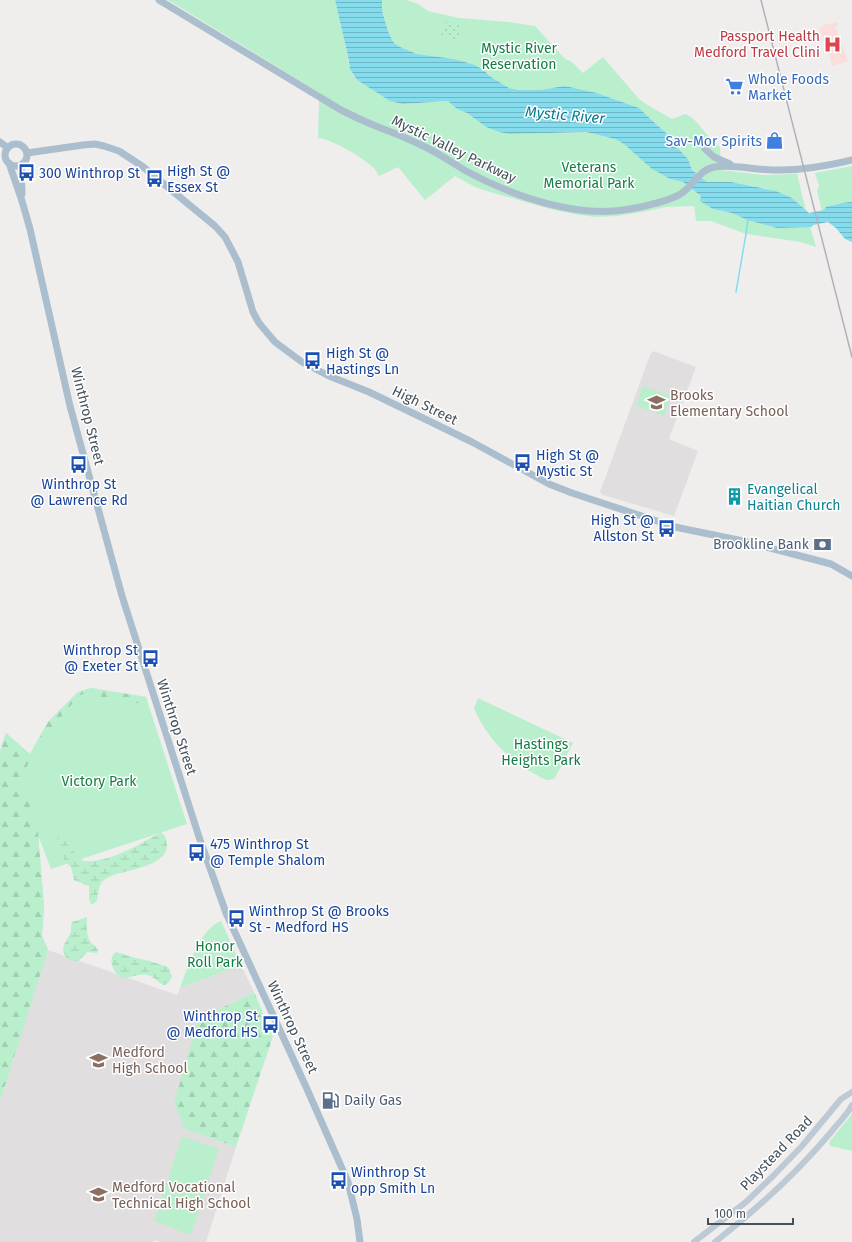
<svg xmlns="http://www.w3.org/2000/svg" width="852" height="1242" font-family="'Fira Sans',sans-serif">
	<defs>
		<pattern id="forest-firs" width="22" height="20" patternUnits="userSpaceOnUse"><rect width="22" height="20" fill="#b9efcc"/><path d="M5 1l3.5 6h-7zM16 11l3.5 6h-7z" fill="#a0cfb1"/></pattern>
		<pattern id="wetland-marsh" width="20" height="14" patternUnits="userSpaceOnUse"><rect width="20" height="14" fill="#b9efcc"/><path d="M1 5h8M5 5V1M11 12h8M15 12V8" fill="none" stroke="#a0cfb1"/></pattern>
		<pattern id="garden-dots" width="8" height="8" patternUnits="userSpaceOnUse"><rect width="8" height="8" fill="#b9efcc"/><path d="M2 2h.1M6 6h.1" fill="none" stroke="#a0cfb1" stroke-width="1.8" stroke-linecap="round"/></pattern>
		<pattern id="water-rules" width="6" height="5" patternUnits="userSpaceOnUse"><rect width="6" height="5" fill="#85dced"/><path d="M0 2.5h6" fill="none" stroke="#6fb5c3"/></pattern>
	</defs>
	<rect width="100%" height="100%" fill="#f0eded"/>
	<path fill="#e1dedf" d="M653,351l43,16 -27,72 29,12 -24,65 -71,-21 -3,-3 50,-137z
		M48,950l129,45 3,-7 61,-23 13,27 -56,28 -13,109 51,18 -30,95h-46l-6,-2 -1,2h-153v-141z"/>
	<path fill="#fbdddb" d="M837,22l1,3 -3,1 13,35 -15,5 -14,-38 4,-2v-1l3,-1v1z"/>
	<path fill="#b9efcc" d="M168,0h167l13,56v6l4,11 5,7 22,14 24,10 45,-3 9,8 10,4 19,14 13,5 10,2 77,-2 29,7 10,5 32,28 13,7 13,3 18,14 4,7 8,6 19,4 15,7 30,8 33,-1 6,20 -15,-5 -55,-8 -35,-13h-15l-2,-15 -29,1 -17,4 -31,5 -21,1 -17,-2 -29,-6 -60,-17 -15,-5 -20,-11 -30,24 -27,-33 -19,9c-2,-3 -3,-6 -5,-8 -9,-9 -44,-30 -56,-30l1,-37 1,-8z
		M382,0h25l11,4 10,7 31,7 50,4 26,4 30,33 7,3 11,11 20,-16 36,42 10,7 23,13 13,-5c15,6 21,24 35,33l1,23 42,5 34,-1 9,37 -14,-13 -24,-9 -37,-7h-24l-15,-12 -4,-11 -15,-16 -7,-10 -9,-8 -18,-17 -42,-15 -23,-5 -9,-2 -25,4h-21l-10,-2 -18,-11 -3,-4 -8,-6 -26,-8 -37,-5 -17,-7 -6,-4 -5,-9 -7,-23z
		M852,166v36c-9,0 -23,3 -30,9l-5,-21 2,-4 -4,-13z
		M643,386l28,10 -7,20 -28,-10z
		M91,688l55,9 41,127 -136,45 -13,-34 6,71 -2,30 6,14 -48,151v-350l6,-18 24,21 18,-32 30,-30z
		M478,698l95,45 -18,35c-8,5 -14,-1 -22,-5 -27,-16 -47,-36 -59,-65z
		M221,921l20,44 -61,23c8,-21 19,-58 41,-67z
		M852,1114v37l-22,-5 -1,-3 1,-2z
		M182,1136l37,13 -28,86 -37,-14z"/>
	<path fill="url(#forest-firs)" d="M91,688l55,9 2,8 -63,-11 -5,1 -16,18 -34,46 -5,12 -1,16 14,45 6,74 -2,30 6,14 -48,151v-350l6,-18 24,21 18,-32 30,-30z
		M254,992l19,44 -37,111 -51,-18 -11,-26 24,-83z"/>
	<path fill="url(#wetland-marsh)" d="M59,823l4,15 4,6 16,17c24,3 58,-17 78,-29 4,3 6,7 6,13 0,25 -52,24 -64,36 -5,4 -5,14 -6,20l-4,3h-2l-2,-5v-13l-15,-6 -3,-13 -6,-5 -3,-6 -6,-26z
		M87,917c0,6 -1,18 3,24 3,5 7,5 8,10l-1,2 -10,-1 -8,9c-5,0 -8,0 -12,-3 -10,-11 2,-18 4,-27 0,-3 0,-6 1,-9z
		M116,952l20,6 14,3 18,6 4,9c-2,4 -3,8 -8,9 -6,-2 -9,-8 -16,-10 -12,-4 -25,12 -34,-5 -2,-5 -4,-10 -1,-15z"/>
	<path fill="url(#garden-dots)" d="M445,22l17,4 -4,14 -17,-4z"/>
	<path fill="url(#water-rules)" d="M335,0h47v11l7,23 5,9 6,4 17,7 37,5 21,6 9,5 7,7 18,11 10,2h21l25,-4 9,2 23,5 42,15 18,17 9,8 7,10 15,16 4,11 15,12h24l45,9 16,7 17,15 15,-3 2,-3c9,-2 17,-5 26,-5v40l-7,-3 -9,-11 -8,-6 -15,3 -1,2 -35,1 -30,-8 -15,-7 -19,-4 -13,-8 1,-5 -18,-14 -13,-3 -18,-10 -28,-25 -9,-5 -29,-7 -77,2 -10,-2 -13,-5 -19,-14 -10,-4 -9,-8 -45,3 -13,-3 -33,-21 -7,-11 -2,-13z"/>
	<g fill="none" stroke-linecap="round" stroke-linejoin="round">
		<path stroke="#85dced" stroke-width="1.5" d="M736,292l10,-58 2,-15"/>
		<path stroke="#bdc9d5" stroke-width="6" d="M694,1242l52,-40 28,-27 28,-29 39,-47 11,-7
			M715,1242c42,-33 82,-69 117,-111 6,-8 16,-17 20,-26"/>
		<path stroke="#abbecd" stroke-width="7" d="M159,0l182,110c10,5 20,10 30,14 17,7 34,13 50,21 16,7 30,17 45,26 46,25 111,48 164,38 12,-2 43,-9 52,-16 12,-8 17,-23 32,-26 18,-3 42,3 60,3 26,1 53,-4 78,-10
			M0,142l8,6
			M5 155a11 11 0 1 1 22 0a11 11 0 1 1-22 0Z
			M705,149l9,8 16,7
			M27,153l56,-8 12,-1 9,2 15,5 23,15 73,60 10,11 13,25 15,50 6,11 16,19 27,20 27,14 40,16 58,28 45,22 77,42 23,9 103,34 68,14 88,23 21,12
			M9,163l13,38 8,28 40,177 52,190 78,244 26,73 81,176 41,93 9,37 3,23
			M21,166l1,28"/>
		<path stroke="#afb2b8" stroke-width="1.5" d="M761,0l91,357"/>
	</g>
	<defs>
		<symbol id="hospital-bare" viewBox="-9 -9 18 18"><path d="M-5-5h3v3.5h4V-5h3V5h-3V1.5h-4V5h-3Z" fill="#e0444e" stroke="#fff" stroke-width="2.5" paint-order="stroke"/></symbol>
		<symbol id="supermarket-bare" viewBox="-9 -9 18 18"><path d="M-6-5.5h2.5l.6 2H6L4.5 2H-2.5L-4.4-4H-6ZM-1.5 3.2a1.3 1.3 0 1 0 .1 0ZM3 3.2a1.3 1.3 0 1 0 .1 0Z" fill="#3f7fe0" stroke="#fff" stroke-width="2.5" paint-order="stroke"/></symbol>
		<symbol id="shop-bare" viewBox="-9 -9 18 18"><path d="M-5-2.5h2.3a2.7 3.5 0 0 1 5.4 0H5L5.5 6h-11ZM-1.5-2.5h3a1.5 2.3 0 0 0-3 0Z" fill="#3f7fe0" stroke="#fff" stroke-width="2.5" paint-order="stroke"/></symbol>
		<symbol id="bus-bare" viewBox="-9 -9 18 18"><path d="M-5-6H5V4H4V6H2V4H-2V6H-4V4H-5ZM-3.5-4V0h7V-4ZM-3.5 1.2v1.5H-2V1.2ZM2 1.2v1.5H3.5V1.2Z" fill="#1a4fb4" stroke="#fff" stroke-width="2.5" paint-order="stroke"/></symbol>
		<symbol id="school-bare" viewBox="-9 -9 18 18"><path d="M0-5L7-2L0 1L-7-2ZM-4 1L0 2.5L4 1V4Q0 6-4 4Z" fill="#8d6e63" stroke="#fff" stroke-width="2.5" paint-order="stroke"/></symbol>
		<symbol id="building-bare" viewBox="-9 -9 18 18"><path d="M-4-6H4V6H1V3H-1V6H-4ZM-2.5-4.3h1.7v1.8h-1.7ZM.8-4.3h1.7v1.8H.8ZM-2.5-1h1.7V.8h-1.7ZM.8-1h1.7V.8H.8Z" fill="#0f9aa8" stroke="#fff" stroke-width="2.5" paint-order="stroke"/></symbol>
		<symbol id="bank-bare" viewBox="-9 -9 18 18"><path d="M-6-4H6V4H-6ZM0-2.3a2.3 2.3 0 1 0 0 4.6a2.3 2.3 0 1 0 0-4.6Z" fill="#5c6f8a" stroke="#fff" stroke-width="2.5" paint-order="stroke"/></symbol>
		<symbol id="fuel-bare" viewBox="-9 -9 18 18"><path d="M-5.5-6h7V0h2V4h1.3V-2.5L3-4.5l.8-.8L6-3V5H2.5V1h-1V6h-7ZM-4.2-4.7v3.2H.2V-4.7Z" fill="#5c6f8a" stroke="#fff" stroke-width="2.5" paint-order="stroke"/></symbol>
	</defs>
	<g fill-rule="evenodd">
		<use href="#hospital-bare" x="820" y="32" width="25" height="25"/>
		<use href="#supermarket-bare" x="722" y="74" width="25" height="25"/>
		<use href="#shop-bare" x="762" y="128" width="25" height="25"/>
		<use href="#bus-bare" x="14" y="160" width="25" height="25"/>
		<use href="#bus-bare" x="142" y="166" width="25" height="25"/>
		<use href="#bus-bare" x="300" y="348" width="25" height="25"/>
		<use href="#school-bare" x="644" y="390" width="25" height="25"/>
		<use href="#bus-bare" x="510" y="450" width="25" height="25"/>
		<use href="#bus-bare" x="66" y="452" width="25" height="25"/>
		<use href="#building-bare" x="722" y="484" width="25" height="25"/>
		<use href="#bus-bare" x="654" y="516" width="25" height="25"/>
		<use href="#bank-bare" x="810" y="532" width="25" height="25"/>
		<use href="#bus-bare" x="138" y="646" width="25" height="25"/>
		<use href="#bus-bare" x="184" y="840" width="25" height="25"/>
		<use href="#bus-bare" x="224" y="906" width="25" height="25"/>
		<use href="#bus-bare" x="258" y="1012" width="25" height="25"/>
		<use href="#school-bare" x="86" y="1048" width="25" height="25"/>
		<use href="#fuel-bare" x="318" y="1088" width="25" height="25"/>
		<use href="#bus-bare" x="326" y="1168" width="25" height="25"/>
		<use href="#school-bare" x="86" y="1182" width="25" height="25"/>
	</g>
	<g text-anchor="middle" stroke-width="3" stroke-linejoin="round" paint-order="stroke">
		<g font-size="14" fill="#be3a42" stroke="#fff" text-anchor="end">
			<text x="820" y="41">Passport Health<tspan x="820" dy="16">Medford Travel Clini</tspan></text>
		</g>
		<g font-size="14" fill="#147d45" stroke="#fff">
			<text x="519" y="53">Mystic River<tspan x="519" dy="16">Reservation</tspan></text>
			<text x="589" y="172">Veterans<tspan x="589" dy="16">Memorial Park</tspan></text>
			<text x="541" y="749">Hastings<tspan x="541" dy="16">Heights Park</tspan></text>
			<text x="99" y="786">Victory Park</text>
			<text x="215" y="951">Honor<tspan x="215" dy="16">Roll Park</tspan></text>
		</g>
		<g font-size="14" fill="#366cbe" stroke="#fff" text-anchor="start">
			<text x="748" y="84">Whole Foods<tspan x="748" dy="16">Market</tspan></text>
			<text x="762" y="146" text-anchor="end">Sav-Mor Spirits</text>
		</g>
		<g font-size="14" fill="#45515b" stroke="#fff">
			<text transform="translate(454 149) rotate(26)" y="5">Mystic Valley Parkway</text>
			<text transform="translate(425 405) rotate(26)" y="5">High Street</text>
			<text transform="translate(88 416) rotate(76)" y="5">Winthrop Street</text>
			<text transform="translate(177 727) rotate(72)" y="5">Winthrop Street</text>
			<text transform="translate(293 1027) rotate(65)" y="5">Winthrop Street</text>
			<text transform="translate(776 1153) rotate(-46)" y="5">Playstead Road</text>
		</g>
		<g font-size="14" fill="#164399" stroke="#fff" text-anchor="start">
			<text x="167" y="176">High St @<tspan x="167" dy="16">Essex St</tspan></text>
			<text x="39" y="178">300 Winthrop St</text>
			<text x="326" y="358">High St @<tspan x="326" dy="16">Hastings Ln</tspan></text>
			<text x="536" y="460">High St @<tspan x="536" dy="16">Mystic St</tspan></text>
			<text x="79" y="489" text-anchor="middle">Winthrop St<tspan x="79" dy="16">@ Lawrence Rd</tspan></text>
			<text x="654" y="525" text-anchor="end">High St @<tspan x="654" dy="16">Allston St</tspan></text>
			<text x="138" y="655" text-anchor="end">Winthrop St<tspan x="138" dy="16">@ Exeter St</tspan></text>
			<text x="210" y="849">475 Winthrop St<tspan x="210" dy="16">@ Temple Shalom</tspan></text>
			<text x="249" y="916">Winthrop St @ Brooks<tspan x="249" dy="16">St - Medford HS</tspan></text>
			<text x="258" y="1021" text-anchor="end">Winthrop St<tspan x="258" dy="16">@ Medford HS</tspan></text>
			<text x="351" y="1177">Winthrop St<tspan x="351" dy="16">opp Smith Ln</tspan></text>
		</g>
		<g font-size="14" fill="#785e54" stroke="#fff" text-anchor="start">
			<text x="670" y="400">Brooks<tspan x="670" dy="16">Elementary School</tspan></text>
			<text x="112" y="1057">Medford<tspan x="112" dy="16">High School</tspan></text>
			<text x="112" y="1192">Medford Vocational<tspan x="112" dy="16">Technical High School</tspan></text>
		</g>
		<g font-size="14" fill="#0d838f" stroke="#fff" text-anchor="start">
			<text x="747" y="494">Evangelical<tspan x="747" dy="16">Haitian Church</tspan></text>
		</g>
		<g font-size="14" fill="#4e5e75" stroke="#fff" text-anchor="end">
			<text x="809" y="549">Brookline Bank</text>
			<text x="344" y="1105" text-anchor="start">Daily Gas</text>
		</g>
		<g font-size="15" font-style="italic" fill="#0a7b92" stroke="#fff">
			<text transform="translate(565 115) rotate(5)" y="5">Mystic River</text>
		</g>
	</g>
	<path d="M708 1218v6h85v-6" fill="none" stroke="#45515b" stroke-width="2"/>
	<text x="714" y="1218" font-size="12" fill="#45515b" stroke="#ffffff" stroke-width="3" paint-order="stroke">100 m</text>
</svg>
